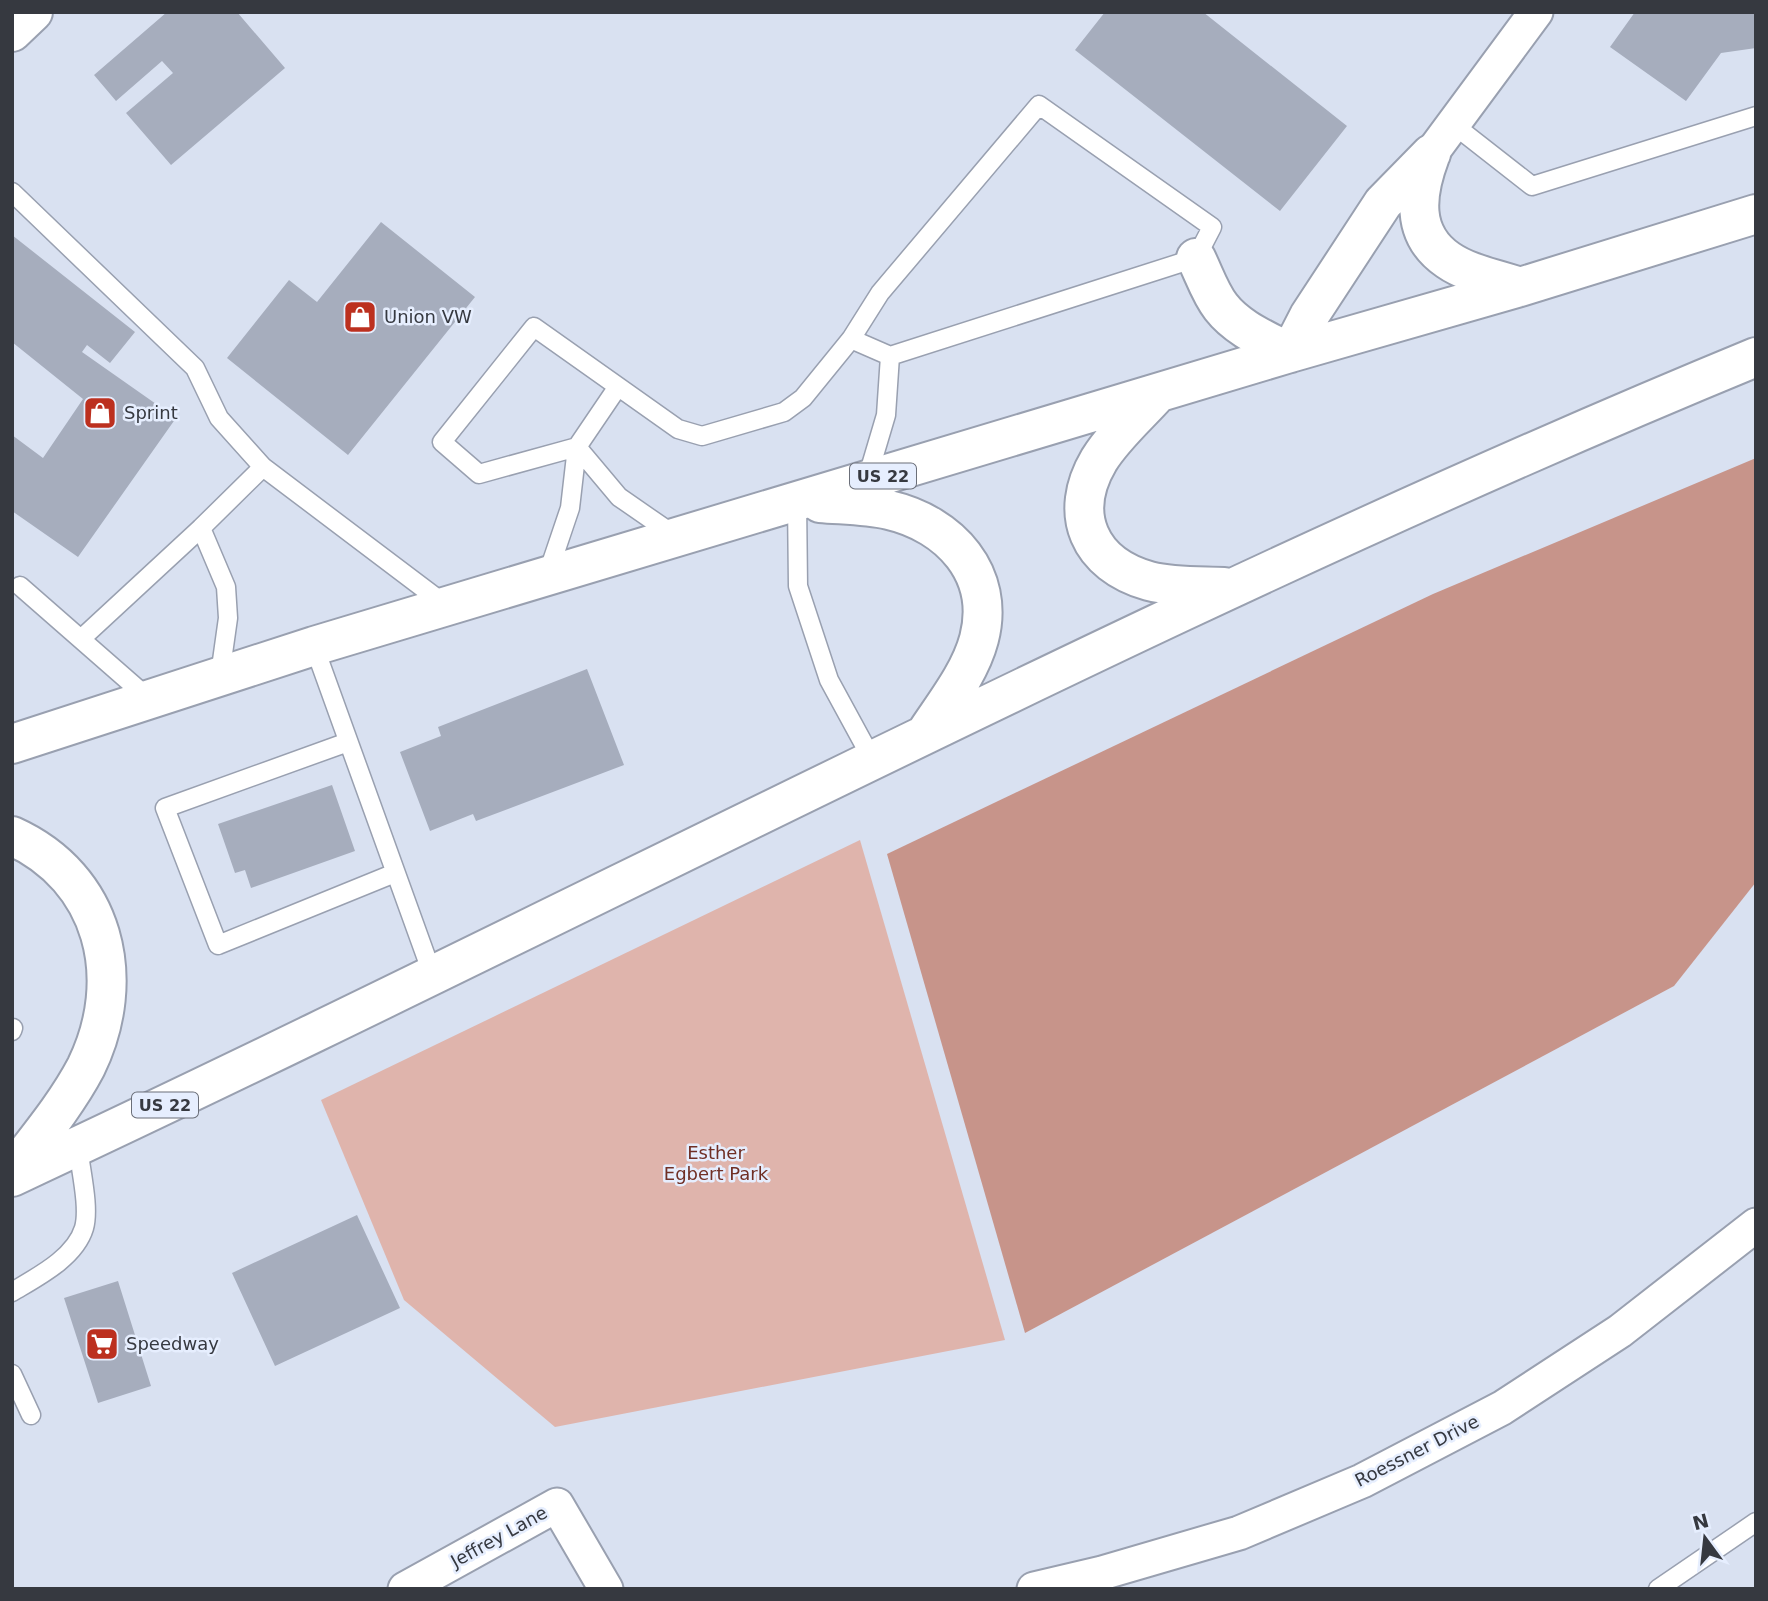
<svg xmlns="http://www.w3.org/2000/svg" width="1768" height="1601" font-family="'DejaVu Sans',sans-serif">
	<rect width="100%" height="100%" fill="#d9e1f1"/>
	<path fill="#dfb4ac" d="M860,840l145,500 -450,87 -151,-127 -83,-200z"/>
	<path fill="#c7948a" d="M1756,458v424l-82,104 -649,347 -138,-479 546,-260z"/>
	<path fill="#a6adbd" d="M167,12h70l48,56 -114,97 -45,-52 47,-40 -11,-12 -46,40 -22,-26z
		M1105,12h98l144,114 -67,85 -205,-161z
		M1635,12h121v36l-35,5 -35,48 -76,-54z
		M381,222l94,75 -127,158 -121,-97 62,-78 28,22z
		M12,235l123,97 -25,31 -23,-18 -5,7 94,66 -98,139 -66,-46v-76l31,23 40,-59 -71,-57z
		M587,669l37,96 -148,56 -3,-7 -43,17 -30,-79 41,-16 -3,-9z
		M332,785l23,66 -104,37 -6,-18 -10,3 -17,-49z
		M357,1215l43,93 -125,58 -43,-93z
		M118,1281l33,105 -53,17 -34,-105z"/>
	<g fill="none" stroke-linecap="round" stroke-linejoin="round">
		<defs>
			<path id="service" d="M1454,125l78,61 224,-70
				M12,192l183,176 24,50 44,49 184,139
				M617,388l-40,59 -98,27 -37,-32 92,-115 144,102 24,7 82,-24 19,-14 48,-59 29,-46 159,-188 173,122 -16,31 -306,98 -39,-17
				M867,479l19,-64 4,-59
				M797,501l1,85 31,94 43,79
				M201,528l25,59 2,31 -8,57
				M547,576l23,-68 7,-61 42,50 55,38
				M20,586l128,112
				M82,638l119,-110 62,-61
				M314,646l119,330
				M348,742l-183,66 53,137 177,-72
				M12,1031l1,-3
				M12,1292c25,-15 63,-34 72,-64 6,-21 -4,-60 -6,-82
				M12,1374l19,41
				M1658,1589l98,-67"/>
			<path id="minor" d="M1431,154l105,-142
				M405,1589l152,-84 49,84
				M1034,1589l68,-16 137,-40 123,-52 140,-73 118,-77 136,-106"/>
			<path id="tertiary" d="M12,32l21,-20"/>
			<path id="trunk" d="M1430,156c-14,37 -20,78 18,104 20,14 49,19 72,27
				M1196,258c8,16 14,35 25,49 17,22 45,33 69,46l19,-37 74,-113 48,-49
				M1156,395c-19,21 -42,41 -57,65 -32,54 -10,104 50,121 23,6 50,5 75,6
				M820,503c23,2 47,2 69,7 61,14 107,64 90,129 -9,34 -34,65 -53,94
				M12,744l302,-98 976,-293 230,-66 236,-73
				M12,836c93,42 117,143 74,231 -20,38 -48,71 -74,105
				M12,1177c582,-272 1149,-575 1744,-820"/>
		</defs>
		<use href="#service" stroke="#99a0b0" stroke-width="21"/>
		<use href="#minor" stroke="#99a0b0" stroke-width="37"/>
		<use href="#tertiary" stroke="#99a0b0" stroke-width="42"/>
		<use href="#trunk" stroke="#99a0b0" stroke-width="42"/>
		<use href="#service" stroke="#fff" stroke-width="18"/>
		<use href="#minor" stroke="#fff" stroke-width="33"/>
		<use href="#tertiary" stroke="#fff" stroke-width="38"/>
		<use href="#trunk" stroke="#fff" stroke-width="38"/>
	</g>
	<defs>
		<symbol id="shop-square" viewBox="-11 -11 22 22"><rect x="-9" y="-9" width="18" height="18" rx="4" fill="#bc301f" stroke="#e6eefe"/><path d="M-5-2.5h2.3a2.7 3.5 0 0 1 5.4 0H5L5.5 6h-11ZM-1.5-2.5h3a1.5 2.3 0 0 0-3 0Z" fill="#fff"/></symbol>
		<symbol id="supermarket-square" viewBox="-11 -11 22 22"><rect x="-9" y="-9" width="18" height="18" rx="4" fill="#bc301f" stroke="#e6eefe"/><path d="M-6-5.5h2.5l.6 2H6L4.5 2H-2.5L-4.4-4H-6ZM-1.5 3.2a1.3 1.3 0 1 0 .1 0ZM3 3.2a1.3 1.3 0 1 0 .1 0Z" fill="#fff"/></symbol>
	</defs>
	<g fill-rule="evenodd">
		<use href="#shop-square" x="341" y="298" width="38" height="38"/>
		<use href="#shop-square" x="81" y="394" width="38" height="38"/>
		<use href="#supermarket-square" x="83" y="1325" width="38" height="38"/>
	</g>
	<g text-anchor="middle" stroke-width="5" stroke-linejoin="round" paint-order="stroke">
		<g fill="#e6eefe" stroke="#6b6f79" stroke-width="2">
			<rect x="850" y="463.5" width="66" height="25" rx="5"/>
			<rect x="132" y="1092.5" width="66" height="25" rx="5"/>
		</g>
		<g font-size="16" font-weight="bold" fill="#363940">
			<text x="883" y="482">US 22</text>
			<text x="165" y="1111">US 22</text>
		</g>
		<g font-size="18" fill="#363940" stroke="#e6eefe" text-anchor="start">
			<text x="384" y="323">Union VW</text>
			<text x="124" y="419">Sprint</text>
			<text x="126" y="1350">Speedway</text>
		</g>
		<g font-size="18" fill="#702f25" stroke="#e6eefe">
			<text x="716" y="1159">Esther<tspan x="716" dy="21">Egbert Park</tspan></text>
		</g>
		<g font-size="18" fill="#363940" stroke="#e6eefe">
			<text transform="translate(1417 1451) rotate(-27)" y="6">Roessner Drive</text>
			<text transform="translate(499 1537) rotate(-29)" y="6">Jeffrey Lane</text>
		</g>
	</g>
	<rect width="1768" height="1601" fill="none" stroke="#363940" stroke-width="28"/>
	<g transform="translate(1705 1538) rotate(345)" stroke="#e6eefe" stroke-width="5" paint-order="stroke">
	<path d="M0-5L12 26L0 18L-12 26Z" fill="#363940"/>
	<text y="-10" font-size="19" font-weight="bold" text-anchor="middle" fill="#363940">N</text>
	</g>
</svg>
